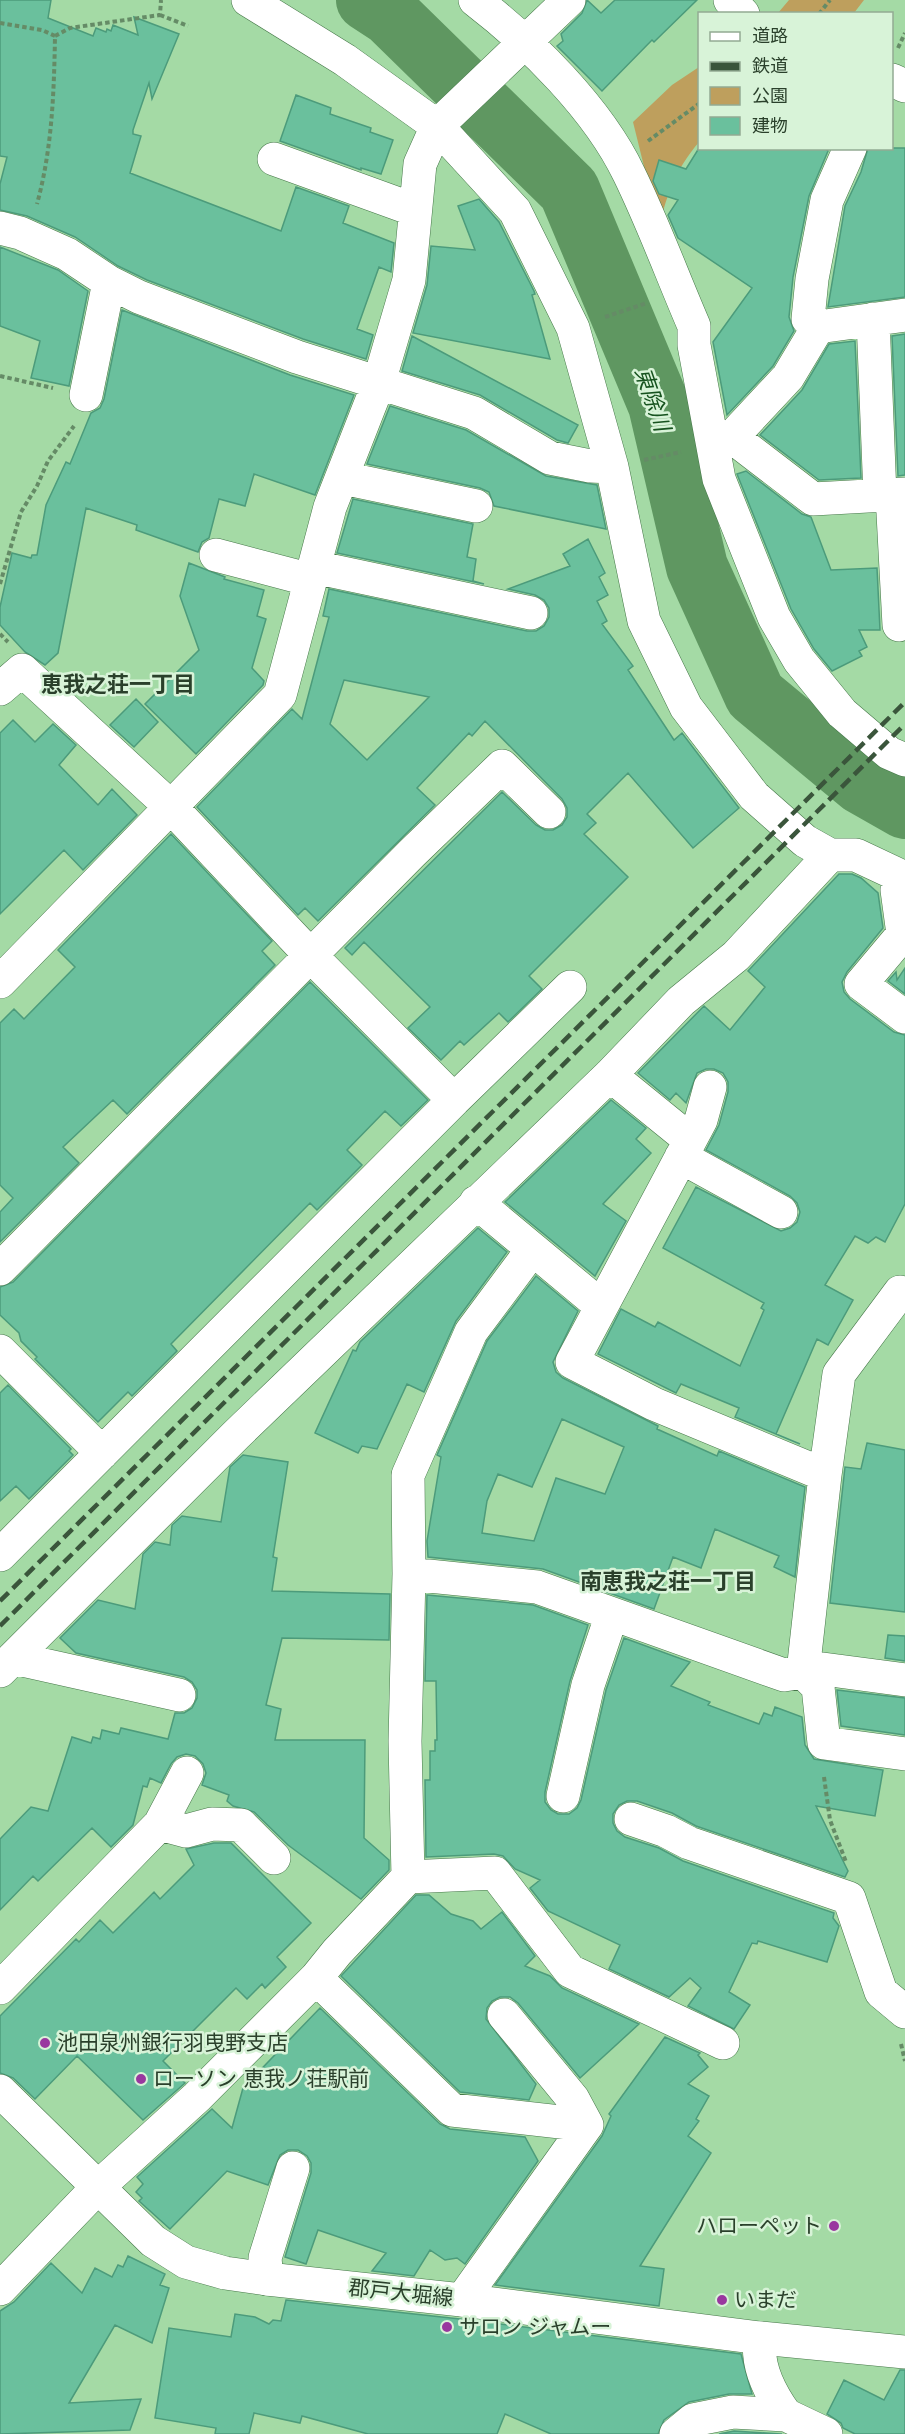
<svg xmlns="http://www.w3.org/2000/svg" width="905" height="2434" font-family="Jost,'Noto Sans JP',sans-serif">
	<rect width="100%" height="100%" fill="#a4daa5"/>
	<path fill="#be9f5d" d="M789,0h75l-10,13h-76z
		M699,67v75c-24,29 -31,49 -40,85l-26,-105 39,-37z"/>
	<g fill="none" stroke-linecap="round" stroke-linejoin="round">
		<path stroke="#5f9761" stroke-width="62" d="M367,0l23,15 179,175 90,215 38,162 58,128 106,88 44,25"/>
	</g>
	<path fill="#6ac09d" stroke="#4c9b7b" stroke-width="1.5" fill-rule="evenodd" d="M0,0h51l-3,18 45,18 3,-8 10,4 1,-3 4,2 2,-6 25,10 -4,-18 45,17 -27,65 -3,-16 -16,47v4l8,2 -11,37 151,58 15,-44 53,19 -6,17 51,20 -3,29 -12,-5 -22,62 16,6 -7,24 -63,-20 -156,-59 -29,-14 -43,-29 -48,-21 -27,-6v-26l7,-27 -7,-1z
		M587,0l14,13 14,-13h82l-43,42 -2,-2 -50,51 -45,-45 6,-5 -2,-7 21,-21z
		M296,95l35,13 -1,6 41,14 -1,4 23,8 -12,34 -20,-6v2l-81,-29z
		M699,148h125l4,3 -19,45 -16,81 -4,40 5,14 -21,35 -46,49 -14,-73 39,-54 -74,-50 -10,-23 10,-15 -19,-6 -6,-13 6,-21 27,9z
		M868,148h37v149l-77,10 17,-101 16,-34z
		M479,199l20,23 35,69 1,3 -3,1 18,64 -137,-26 14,-48 4,-39 44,4 -17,-44z
		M0,247l58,23 30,21 -19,95 -38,-8 9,-37 -40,-15z
		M122,310l168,65 64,20 -39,100 -61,-21 -9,32 -26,-7 -10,39 -7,4 -4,10 -62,-22 1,-5 -51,-17 -28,145 -13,12 -20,-13 -25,-27v-18l12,-54 19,5 1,-3h5l9,-50 20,-43 4,2 21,-51 9,-5 4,-9z
		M905,334v141l-7,1 -6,-140z
		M412,336l166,89 -10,18 -11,-3 -77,-45 -78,-24z
		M855,341l6,137 -42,2 -59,-45 42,-45 27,-46z
		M390,406l76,24 80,46 51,9 9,44 -112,-23 -5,-14 -9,-4 -113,-24z
		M746,471l56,43 9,3 20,53 46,-2 3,62h-21l8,17 -8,4 3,5 -30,15 -18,-22 -23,-40 -54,-135z
		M353,499l120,25 -6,33 9,2 -3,22 11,3 -147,-31z
		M588,539l17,34 -6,4 9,18 -11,6 10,20 -5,3 31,42 -5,4 46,70 8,-7 57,75 -46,40 -65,-75 -41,41 9,9 -12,11 44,43 -99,99 13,13 -34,33 -9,-9 -35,32 -4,-4 -19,19 -33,-32 22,-21 -66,-65 -12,13 -7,-7 157,-156 34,33 9,5h8l9,-5 5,-8v-9l-5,-9 -77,-78 -13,15 -3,-3 -52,55 18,17 -117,116 -13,-13 -7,7 -101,-108 95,-98 10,10 27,-102 -6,-1 6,-27 198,42h9l8,-5 5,-9v-9l-5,-8 -9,-5 -27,-6 62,-23 -7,-12zM344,680l85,17 -62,63 -37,-36z
		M189,563l36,14 -1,2 40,11 -7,26 9,3 -14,49 12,13 -1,4 -67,69 -51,-50 54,-54 -19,-54z
		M136,699l22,23 -24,25 -24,-22z
		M13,720l22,22 18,-18 23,21 -17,20 39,40 14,-16 25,26 -54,55 -19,-20 -64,64v-181z
		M171,834l101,107 -10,10 13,14 -148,149 -14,-14 -50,47 16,16 -79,79v-30l13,-14 -13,-13v-162l14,-14 10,10 51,-52 -17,-17z
		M839,874h13l9,4 17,15 5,35 -36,44 -5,10 2,10 6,7 44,33 11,3v169l-20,38 -9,-5 -8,6 -13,-7 -30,49 28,15 -25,45 -11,-6 -41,95 24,10 -65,-27 4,-9 -58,-24 -5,9 -78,-39 23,-45 34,18 3,-5 82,44 24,-56 -3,-2 3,-5 -101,-55 33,-61 85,44 9,-3 7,-6 3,-10 -3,-9 -7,-7 -84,-46 13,-25 9,-33v-10l-5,-9 -9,-4h-8l-9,4 -11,30 -10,-10 -6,7 -32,-27 66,-67 26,24 35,-43 -17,-16z
		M905,968v26l-17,-13 8,-9 1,8z
		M310,982l118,118 -27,26 -16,-15 -38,39 15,15 -45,45 -7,-7 -139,141 6,7 -45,45 -4,-4 -30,30 -63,-63 2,-2 -16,-16 -2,-8 -19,-18v-28l13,-5z
		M611,1100l35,28 -10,11 15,14 -48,51 23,17 -31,55 -90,-74z
		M478,1228l29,24 -51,69 -32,71 -17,-8 -30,65 -15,-3 -4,7 -43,-20 38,-83 3,1 4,-9z
		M536,1276l42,35 -25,51 3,10 7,6 95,48 -1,3 60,27 2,-5 86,36 -10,90 -21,-10 5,-11 -64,-27 -14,39 -28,-11 -19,52 -111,-40 -115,-12 -1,-16 14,-84 -4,-2 50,-114zM562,1419l62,28 -19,47 -49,-16 -22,63 -52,-8 5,-32 11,-27 34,13z
		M8,1385l63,64 -2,2 4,4 -44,44 -13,-13 -16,15v-108z
		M867,1443l38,7v162l-75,-9 15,-136 16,2z
		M243,1455l45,7 -15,95 4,1 -5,33 118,3 -1,46 -107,-2 -16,67 15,4 -6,31h90l-1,98 25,22v10l-28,29 -73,-54 -34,-33 -21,-6 -6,-5 2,-6 -27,-10 4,-12 -3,-9 -8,-8 -9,-2 -9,3 -6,7 -10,19 -11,-5 -3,9 -4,-1 -10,39 -22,22 -19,-19 -54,53 -5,-5 -33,34v-71l31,-32 17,4 24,-74 19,6 2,-6 7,2 2,-9 17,4 2,-6 47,11 7,-26h9l8,-5 5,-10v-8l-5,-8 -8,-5 -108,-24 -16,-15 38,-38 37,9 8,-55 12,-12 15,3 2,-20 10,-9 39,6 9,-55z
		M427,1595l106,10 55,20 -18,56 -25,111v10l6,8 7,4h11l8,-6 4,-8 25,-110 18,-52 66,24 -19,24 39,16 -2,3 51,19 5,-11 8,3 3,-9 27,10 3,28 9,14 69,11 -8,46 -59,-10 32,65 -3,6 -149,-51 -24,-13 -35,-12h-10l-8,4 -6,9v9l4,8 8,6 34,11 24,13 151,52 -1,5 6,8 -12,36 -69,-21 -1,3 -5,-1 -23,49 21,13 -16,24 -46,-23 13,-18 -11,-10 -21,19 -60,-28 11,-24 -72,-34 -18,-23 10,-8 -25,-11 -12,-13 -9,-2 -68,3 -1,-77h5v-29h5v-11h2l-1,-59h-11z
		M888,1635l17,1v25l-20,-3z
		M837,1690l68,8v37l-64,-9z
		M214,1843h17l80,80 -34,34 9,10 -21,21 -3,-4 -15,15 -11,-11 -73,73 22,22 -42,37 -66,-64 -42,43 -22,-21 -13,-5v-57l76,-77 3,3 21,-22 13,13 41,-41 6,7 34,-34 -8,-16z
		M416,1895h13l22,19 22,7 8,8 21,-17 33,44 -10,10 25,10 12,12 77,36 -59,54 -62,-75 -8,-6h-10l-8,4 -5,7 -1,11 50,65 -7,16 -69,-8 -119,-116z
		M320,2008l120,116 10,5 75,8 13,24 -73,103 -8,-6 -12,2 -15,-10 -16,26 -42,-5 14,-18 -68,-23 -12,34 -21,-7 26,-84v-10l-4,-7 -9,-6h-10l-8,5 -12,30 -41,-14 -57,58 -31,-28 3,-3 -6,-6 7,-8 -6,-7 75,-68 20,19 11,-40z
		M665,2037l35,16 -2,2 10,12 -20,17 21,12 -13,23 3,2 -11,15 23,17 -71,113 24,3 -5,37 -164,-21 107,-149 9,-20 -2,-2z
		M128,2256l37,18 -5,11 9,3 -17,55 -37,-18 -46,78 72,-4 -11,31 -130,4v-123l14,-9 37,-39 31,30 13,-25 17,9 6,-12 5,2z
		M286,2300l174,19 281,35 11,40h-23l-40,8 -25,18 -6,14h-107l-46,-20 -8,20h-129l-66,-18 -2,7 -46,-10 -5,21h-34l1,-6 -61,-10 14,-90 62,9 4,-23 20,3 14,7 4,-4 8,1z
		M900,2370h5v64h-50l-12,-6 -2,-5 -14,-9 17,-34 40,20z
		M734,2431l47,3h1h-63z"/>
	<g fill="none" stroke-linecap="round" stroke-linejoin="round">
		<defs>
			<path id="minor" d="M248,0l97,60 92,66 78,85 58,117 39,139 32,154 42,86 68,89 51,45 25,14
				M475,0c56,43 123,109 154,174 24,49 43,101 65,152v19l25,134 55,138 25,43 43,53 47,40 16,7
				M730,0l13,14
				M892,80l13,6
				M274,159l141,51
				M0,228l20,5 47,21 42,28 30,15 158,60 177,56 76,45 40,8 22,1
				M905,315l-87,12 -30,50 -56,60 81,62 92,-5
				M873,319l7,177
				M818,327l-10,-8 4,-40 15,-79 23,-52
				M86,395l23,-113
				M343,478l133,28
				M892,495l7,130
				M216,555l95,25
				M314,567l217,46
				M0,689l22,-19 150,138 139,148 143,144 -454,455
				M905,884l-8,6 6,44 -42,50 44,33
				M0,982l280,-287 50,-188 49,-125 30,-102 11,-116 17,-38 132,-126
				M610,1075l80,65
				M710,1087l-9,33 -129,242 82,42 171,71
				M454,1100l116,-113
				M681,1157l100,55
				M476,1202l125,104
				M0,1269l412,-416 90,-87 47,46
				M0,1351l102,102
				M409,1574l128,13 247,88 39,-6 82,11
				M13,1658l166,37
				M0,1671l236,-236 374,-360 71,-74 55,-45 94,-101h26l49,23
				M803,1672l22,-197 14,-101 61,-82 5,2
				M803,1672l15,15 6,56 81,11
				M563,1796l25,-111 24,-71
				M631,1819l35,12 23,12 160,55 32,94 24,20
				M160,1824l26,7 26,-7 29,1 33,33
				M408,1877l87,-4 75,98 153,72
				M316,1978l136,132 135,15 -125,175
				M0,1988l160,-164 27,-51
				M504,2015l69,84 14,26
				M267,2279l-2,-21 28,-90
				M0,2289l98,-102 99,-90 119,-119 21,-26 71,-75 -3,-136 4,-167 -1,-99 63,-143 61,-82
				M760,2338c-4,28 10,55 26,77
				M676,2434l17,-14 40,-8 53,3 40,19"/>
			<path id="major" d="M0,2091l153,150 33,21 39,11 42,6 195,21 298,38 145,14"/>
		</defs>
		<use href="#minor" stroke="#457748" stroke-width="34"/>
		<use href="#major" stroke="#457748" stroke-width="34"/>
		<path stroke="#658b66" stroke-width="4" stroke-dasharray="4.5 3" stroke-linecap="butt" d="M819,14l11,-14
			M160,15l28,11
			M0,23l42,7 13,6c-1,58 -3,113 -18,168
			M55,36l15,-8 90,-13 1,-15
			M898,48l7,-15
			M648,141l52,-38
			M605,317l42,-14
			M0,376l53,12
			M644,460l37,-8
			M0,584l21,-72 16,-26 11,-25 26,-35
			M0,634l8,8
			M824,1777l6,43 16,42
			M901,2044l4,17"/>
		<use href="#minor" stroke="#fff" stroke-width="33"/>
		<use href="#major" stroke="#fff" stroke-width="33"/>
		<path stroke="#3a553b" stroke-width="4.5" stroke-dasharray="12 6" stroke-linecap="butt" d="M0,1601l905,-899
			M0,1626l905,-902"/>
	</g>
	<g fill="#99389f" stroke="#d8f3d8" stroke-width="2">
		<circle cx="45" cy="2043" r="6"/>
		<circle cx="141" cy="2079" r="6"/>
		<circle cx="834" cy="2226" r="6"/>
		<circle cx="722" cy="2300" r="6"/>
		<circle cx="447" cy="2327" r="6"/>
	</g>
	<g text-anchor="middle" stroke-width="5" stroke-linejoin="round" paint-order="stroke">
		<g font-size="21" fill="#2a402b" stroke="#d8f3d8" text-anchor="start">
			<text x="57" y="2050">池田泉州銀行羽曳野支店</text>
			<text x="153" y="2086">ローソン 恵我ノ荘駅前</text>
			<text x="822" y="2233" text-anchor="end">ハローペット</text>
			<text x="734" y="2307">いまだ</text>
			<text x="459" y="2334">サロン ジャムー</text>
		</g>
		<g font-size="21" fill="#2a402b" stroke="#d8f3d8">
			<text transform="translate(401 2293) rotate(6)" y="7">郡戸大堀線</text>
		</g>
		<g font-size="22" font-style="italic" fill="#17531f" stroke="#d8f3d8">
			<text transform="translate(653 399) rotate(71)" y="8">東除川</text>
		</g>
		<g font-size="22" font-weight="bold" fill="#2a402b" stroke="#d8f3d8">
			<text x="118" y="692">恵我之荘一丁目</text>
			<text x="668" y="1589">南恵我之荘一丁目</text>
		</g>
	</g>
	<rect x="698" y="12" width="195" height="138" fill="#d8f3d8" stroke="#92ab93" stroke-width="1.5"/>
	<rect x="710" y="32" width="30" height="9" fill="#ffffff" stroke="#92ab93" stroke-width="1.5"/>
	<text x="752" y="42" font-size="18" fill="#2a402b">道路</text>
	<rect x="710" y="62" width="30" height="9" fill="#3a553b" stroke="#92ab93" stroke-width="1.5"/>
	<text x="752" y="72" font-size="18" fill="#2a402b">鉄道</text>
	<rect x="710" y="87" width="30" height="18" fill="#be9f5d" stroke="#92ab93" stroke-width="1.5"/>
	<text x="752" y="102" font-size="18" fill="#2a402b">公園</text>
	<rect x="710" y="117" width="30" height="18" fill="#6ac09d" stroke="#92ab93" stroke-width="1.5"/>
	<text x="752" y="132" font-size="18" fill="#2a402b">建物</text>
</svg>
